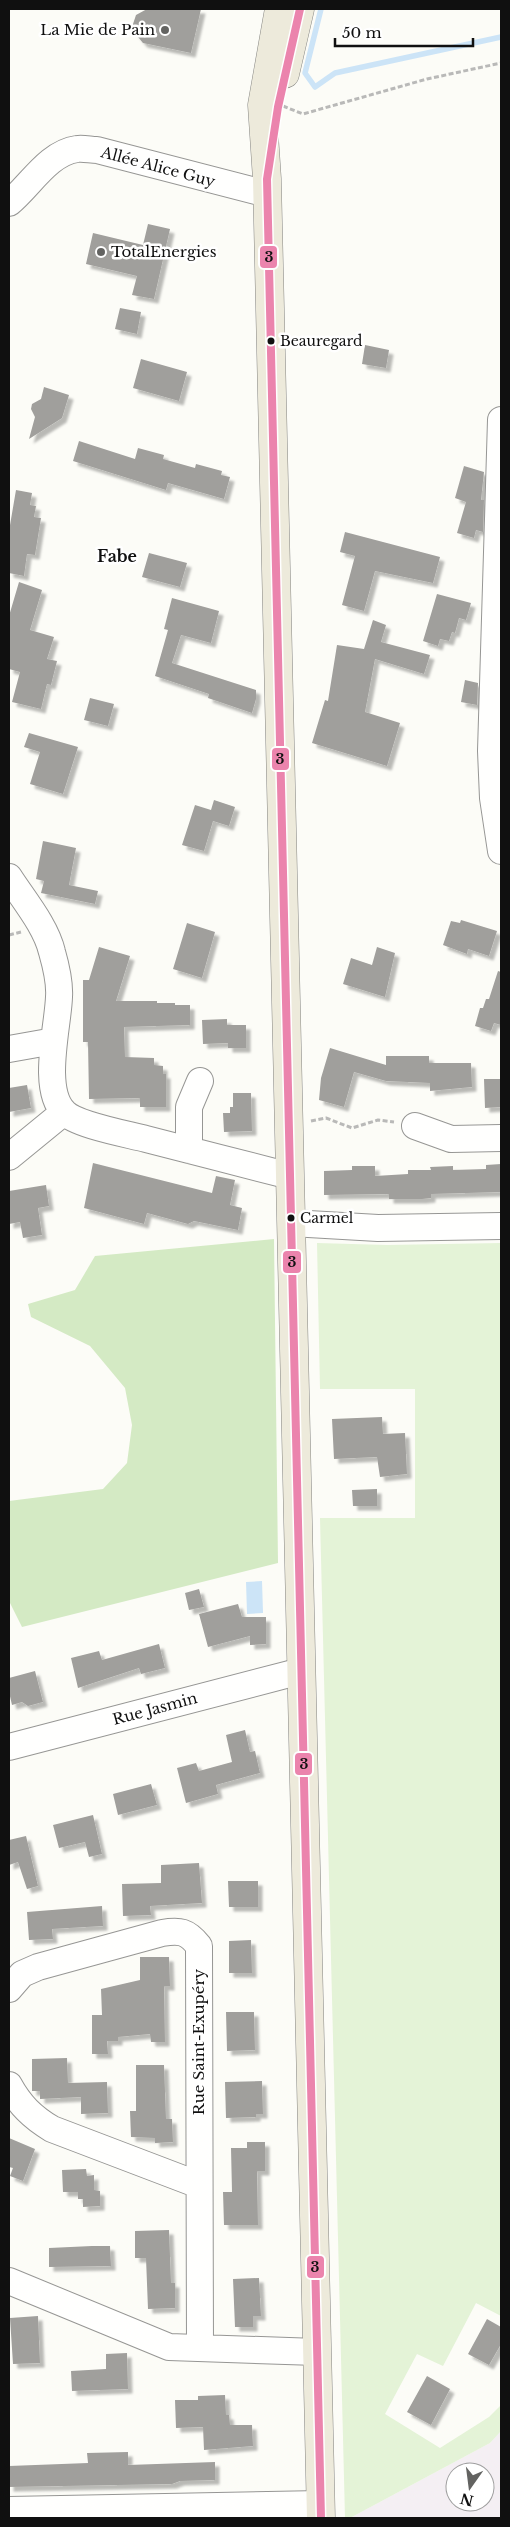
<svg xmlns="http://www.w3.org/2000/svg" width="510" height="2527" font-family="'Libre Baskerville',serif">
	<defs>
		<filter id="shadow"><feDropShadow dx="4.5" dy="4.5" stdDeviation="1" flood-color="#0004"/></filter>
	</defs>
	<rect width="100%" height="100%" fill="#fcfcf7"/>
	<path fill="#f4eff3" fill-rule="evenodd" d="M501,2431v87h-151l140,-75zM455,2472h30v30h-30z"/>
	<path fill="#e4f3d7" d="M317,1243l70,2 114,-2v1073l-25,-13 -33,63 -26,-12 -32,60 55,34 49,-31 12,-12v26l-11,12 -140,75h-5l-25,-1000h95v-129h-95z"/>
	<path fill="#d4eac4" d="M274,1239l4,324 -256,64 -13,-26v-100l94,-12 24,-26 5,-38 -7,-37 -35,-42 -59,-29 -3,-13 47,-14 20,-34z"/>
	<path fill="#cce4f7" d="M262,1581l1,32 -16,1 -1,-32z"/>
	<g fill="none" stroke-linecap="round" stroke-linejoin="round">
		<path stroke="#cce4f7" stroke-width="5.5" d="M321,9l-16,64 10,14 20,-14 166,-36"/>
	</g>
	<path fill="#a09f9c" filter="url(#shadow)" d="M147,9h54l-10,44 -48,-10 -9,-11 -1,-8 3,-9z
		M148,224l22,5 -16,70 -22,-4 5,-19 -51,-12 7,-31 50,12z
		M120,308l21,4 -4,22 -22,-5z
		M365,345l24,5 -3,18 -24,-4z
		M141,359l46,13 -8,29 -46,-13z
		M44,387l25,8 -7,23 -33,21 6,-22 -4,-8 1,-5 9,-5z
		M79,441l56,18 3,-11 26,7 -1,4 32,9 1,-4 26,7 -1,4 9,2 -6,22 -56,-16 -2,7 -93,-29z
		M464,466l20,6 -3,28h3l-1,32 -7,-2 -2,8 -17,-5 9,-31 -11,-4z
		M16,490l16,3 -2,12 6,1 -2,11 7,1 -6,37 -8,-1 -3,22 -15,-3v-42z
		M345,532l95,25 -7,26 -58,-12 -11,40 -22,-6 13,-49 -15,-4z
		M149,553l38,10 -7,24 -38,-10z
		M19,582l23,8 -12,40 24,7 -7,22 10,2 -6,24 -4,-1 -6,25 -29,-7 8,-30 -11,-3v-53z
		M437,594l34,9 -5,17 -7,-2 -4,15 -3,-1 -3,9 -9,-2 -2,7 -15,-5z
		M172,598l47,13 -8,32 -30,-8 -9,28 84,27v9l-4,14 -44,-15 1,-4 -54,-18 13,-46 -4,-1z
		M373,620l13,5 -5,17 49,13 -6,19 -49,-15 -10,53 35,11 -13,43 -75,-23 13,-43 3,1 9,-56 27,4z
		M465,680l13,3 -1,22 -16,-3z
		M90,698l24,6 -6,22 -24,-6z
		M29,733l49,14 -15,47 -33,-10 10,-32 -16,-5z
		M214,800l21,7 -6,19 -16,-5 -9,30 -22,-6 13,-40 16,5z
		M43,841l33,7 -7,37 29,6 -3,13 -54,-11 3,-12 -8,-2z
		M461,920l36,11 -8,25 -21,-7 -1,5 -24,-9 8,-24 9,2z
		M187,923l28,9 -13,46 -29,-9z
		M99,947l31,9 -14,45h41v2h18v2h15v20l-66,2 1,30 29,1v7l9,1v8h3v33h-26v-9l-51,1 -1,-57h-5v-62h6z
		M377,947l18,6 -10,44 -42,-13 8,-26 21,7z
		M498,971l3,1v53l-7,-2 -3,8 -16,-5 5,-18h3l3,-9h3z
		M227,1019v6h19v23h-18v-5l-25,1 -1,-24z
		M330,1048l56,17v-9h43v7h42l1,24 -42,4v-8l-44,-2 -32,-9 -10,35 -25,-7 2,-22z
		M484,1079h17v28l-16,1z
		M27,1085l4,23 -22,4v-24z
		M233,1093h18l1,38 -28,1 -1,-19h7v-6h3z
		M93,1163l119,30 4,-17 19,4 -5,25 12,3 -4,22 -44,-9 -6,3 -41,-11 -3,11 -60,-16z
		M501,1164v28l-70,2v4l-9,1h-33v-5l-65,1v-24l28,-1v-4h23v10l33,-2v-4h23l-1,-3 23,-1v4l33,-1v-4z
		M46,1185l3,21 -11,2 4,27 -19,3 -3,-16 -11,2v-33z
		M382,1417l1,17 22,-1 2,41 -27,3 -3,-20 -43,2 -2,-40z
		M377,1489v17h-24l-1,-16z
		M199,1589l5,18 -15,3 -4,-17z
		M238,1604l4,13h24v27l-16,1v-9l-42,11 -9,-33z
		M159,1644l6,24 -24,6 -2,-6 -61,20 -7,-30 28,-7 3,9z
		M35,1671l8,31 -15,4 -6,-4 -10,3 -3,-13v-14z
		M245,1730l5,22 5,-1 5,22 -44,12 2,9 -32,9 -9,-35 19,-5 3,8 33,-9 -6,-27z
		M151,1784l6,21 -39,10 -5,-21z
		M93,1815l9,39 -13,3 -4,-15 -26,6 -6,-23z
		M26,1836l12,50 -11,3 -9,-27 -9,3v-25z
		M199,1863l3,40 -52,3 1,9 -28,1 -1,-32 39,-1v-18z
		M228,1881h30v26h-29z
		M102,1906l1,20 -51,3 1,10 -24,1 -2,-28z
		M251,1940l1,33h-23v-32z
		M140,1957h29l1,29h-6l1,56h-14l-1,-8 -32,3v4h-11l1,13h-16v-39h10l-1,-26 39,-9z
		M226,2012h28l1,38 -28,1z
		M67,2058l1,25 39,-1 1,31 -27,1v-17l-41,2v-8h-8v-32z
		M136,2065h28l2,54h6l1,23 -18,1v-5l-24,-1 -1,-26h6z
		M262,2081l1,33h-7v3l-30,1 -1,-36z
		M9,2138l26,11 -12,32 -13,-5 3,-8 -4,-1z
		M247,2142h18v29h-8l1,54h-34l-1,-33h9l-1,-44h16z
		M86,2169l1,7 7,-1v15l6,1v15l-17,1v-8h-5v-7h-15l-1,-22z
		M169,2230l2,53h4v25l-27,1 -2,-51h-11v-27z
		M92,2246h18l1,20 -62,1v-19z
		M259,2278l2,38h-8v11h-18l-2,-48z
		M38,2316l2,47 -27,1 -3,-46z
		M487,2319l14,8v17l-12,21 -21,-11z
		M127,2353l1,36 -56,2 -1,-20 35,-2v-15z
		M427,2376l23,13 -19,36 -24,-13z
		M225,2395l1,20h3l1,10h22l1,21 -49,4 -1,-23 -27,1 -1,-28h23v-4z
		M128,2452v13l87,-3v18l-35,1 -8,3 -163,3v-21l79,-3 -1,-10z"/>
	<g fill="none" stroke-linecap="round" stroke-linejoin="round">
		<defs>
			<path id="minor" d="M9,203c21,-17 39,-50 68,-54 6,-1 14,1 20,1l170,44
				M501,420l-10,331 2,47 8,53
				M9,877c14,22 37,49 43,75 4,14 8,31 7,45 -1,30 -18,92 5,115 12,13 63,22 82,27 48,12 96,25 144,37
				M9,1049l45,-8
				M415,1126l36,13 50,-1
				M189,1150v-43l11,-26
				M9,1157l55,-45
				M291,1223l87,5 123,-2
				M9,1747l292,-76
				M9,1989l13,-15 16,-7 124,-34c18,-3 25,-2 37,13l1,402
				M9,2085c11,20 23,32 43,44l147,56
				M9,2281l160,66 148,5
				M9,2510l312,-6"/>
			<path id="major" d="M279,9l-17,96 5,74 54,2339
				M285,74l15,-65"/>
		</defs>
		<use href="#minor" stroke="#969694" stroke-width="28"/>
		<use href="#major" stroke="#848481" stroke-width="29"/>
		<path stroke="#b9b9b8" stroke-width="3" stroke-dasharray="5 2.5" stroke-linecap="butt" d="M283,106l20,8 124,-35 74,-16
			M9,935l12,-3
			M311,1121l15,-3 26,10 26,-8 16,2"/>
		<use href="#minor" stroke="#fffffe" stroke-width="26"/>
		<use href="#major" stroke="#edeadb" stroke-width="28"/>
		<defs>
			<path id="bus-1" d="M300,9l-22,98 -11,72 54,2339"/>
		</defs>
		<use href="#bus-1" stroke="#fff" stroke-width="11"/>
		<use href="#bus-1" stroke="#eb84ad" stroke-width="8"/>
	</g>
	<g fill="#636361" stroke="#fff" stroke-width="2">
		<circle cx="165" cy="30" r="5"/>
		<circle cx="101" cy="252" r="5"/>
	</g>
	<g fill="#101010" stroke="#fff" stroke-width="2">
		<circle cx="271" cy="341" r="4.5"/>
		<circle cx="291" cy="1218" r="4.5"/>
	</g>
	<g text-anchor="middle" stroke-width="5" stroke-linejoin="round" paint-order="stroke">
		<g font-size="14" fill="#101010" stroke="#fff" text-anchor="start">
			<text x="280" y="346">Beauregard</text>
			<text x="300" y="1223">Carmel</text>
		</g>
		<g font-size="15" fill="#101010" stroke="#fff" text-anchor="end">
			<text x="155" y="35">La Mie de Pain</text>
			<text x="111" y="257" text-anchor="start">TotalEnergies</text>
		</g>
		<g font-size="15" fill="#101010" stroke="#fff">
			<text transform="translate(158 167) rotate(15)" y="5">Allée Alice Guy</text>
			<text transform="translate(155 1709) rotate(-15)" y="5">Rue Jasmin</text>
			<text transform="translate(199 2042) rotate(-90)" y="5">Rue Saint-Exupéry</text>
		</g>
		<g font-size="16" font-weight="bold" fill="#101010" stroke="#fff">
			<text x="117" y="562">Fabe</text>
		</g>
	</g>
	<g stroke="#fff" stroke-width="2">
		<rect x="259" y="245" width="19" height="24" rx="5" fill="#eb84ad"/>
		<rect x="271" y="747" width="19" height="24" rx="5" fill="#eb84ad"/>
		<rect x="282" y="1250" width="20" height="24" rx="5" fill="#eb84ad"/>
		<rect x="294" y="1752" width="19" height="24" rx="5" fill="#eb84ad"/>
		<rect x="306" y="2255" width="19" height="24" rx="5" fill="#eb84ad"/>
	</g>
	<g font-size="14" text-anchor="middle" font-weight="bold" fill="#111">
		<text x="269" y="262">3</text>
		<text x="280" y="764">3</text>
		<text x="292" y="1267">3</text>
		<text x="304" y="1769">3</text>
		<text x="315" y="2272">3</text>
	</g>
	<rect width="510" height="2527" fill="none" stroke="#101010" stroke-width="20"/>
	<g transform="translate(470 2487) rotate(194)"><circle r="24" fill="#ffffff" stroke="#9f9f9f"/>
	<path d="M0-4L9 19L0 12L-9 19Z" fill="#636361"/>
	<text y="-8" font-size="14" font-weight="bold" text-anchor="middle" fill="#101010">N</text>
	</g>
	<path d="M335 38v8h138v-8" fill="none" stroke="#101010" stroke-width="2.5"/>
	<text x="342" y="38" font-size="15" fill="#101010" stroke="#ffffff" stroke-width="4" paint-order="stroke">50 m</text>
</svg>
